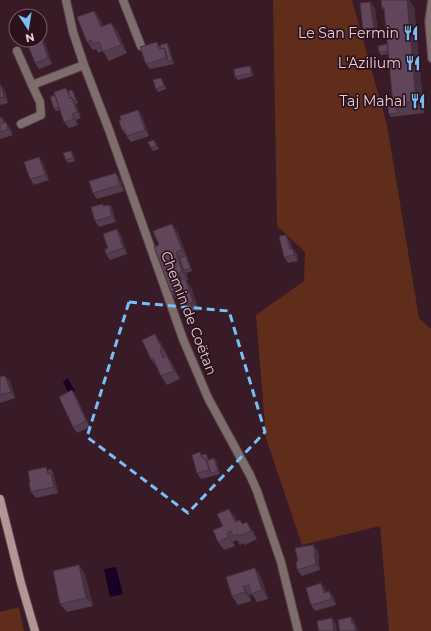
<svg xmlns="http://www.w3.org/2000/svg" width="431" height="631" font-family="Montserrat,sans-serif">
	<rect width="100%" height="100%" fill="#381b26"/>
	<path fill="#5f2d19" d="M273,0h79l35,125 32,193 12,11v302h-42l-9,-105 -78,19 -36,-107 -10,-123 48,-34 1,-29 -28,-26z
		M19,607l5,24h-24v-19z"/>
	<path fill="#170024" d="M68,378l7,13 -6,3 -6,-12z
		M116,567l7,27 -13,3 -6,-28z"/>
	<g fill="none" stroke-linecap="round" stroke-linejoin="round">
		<defs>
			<path id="lane" d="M431,0l-3,21 3,38"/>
			<path id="street" d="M66,0l7,32 11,33 25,65 74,209 25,59 42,77 7,16 24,71 17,69
				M123,0l18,46
				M17,51l15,34 52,-20
				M21,124l20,-9 -1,-13 -8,-17"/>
			<path id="secondary" d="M0,499l21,84 14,48"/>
		</defs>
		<use href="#lane" stroke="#543842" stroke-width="8"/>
		<use href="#street" stroke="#543842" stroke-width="10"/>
		<use href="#secondary" stroke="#543842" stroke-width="10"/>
		<use href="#lane" stroke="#7e6d6d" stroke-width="5.5"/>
		<use href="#street" stroke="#7e6d6d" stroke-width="8"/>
		<use href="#secondary" stroke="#b19695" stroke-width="8"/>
	</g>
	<path fill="#533c4e" d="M407,0h2l5,7 10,106 -33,4 -2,-3 5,-8 -1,-2 -4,-50 -8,1 -2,-3 9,-8 -3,-32 -3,-4z
		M370,2l5,6 3,26 -11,1 -4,-6z
		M94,11l6,8 3,7 8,-3 7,9 9,21 -18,8 -6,-10 -5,2 -2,-4 -3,1 -6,-8z
		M44,41l8,23 -13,5 -4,-6z
		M160,45l9,1 5,18 -24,5 -4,-5z
		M252,69l1,7 -15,4 -3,-3z
		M161,78l2,3 3,8 -8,3 -2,-3z
		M0,85l5,6 3,12 -8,2z
		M68,91l6,2 4,10 -2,1 5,14 -5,2 2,5 -9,3 -5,-6 -4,-12 -4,1 -2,-3z
		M138,110l4,6 7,20 -18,6 -9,-12z
		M0,118l4,2v2h2l4,6 3,7 -13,4z
		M154,140l2,3 3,6 -6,2 -2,-3z
		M71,151l2,3 2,7 -7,2 -2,-3z
		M43,163l6,17 -15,5 -4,-6z
		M120,179l4,12 -27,8 -4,-6z
		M110,205l2,3 4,14 -17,5 -4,-6 9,-15z
		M172,224l6,9 14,38 -6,2 2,7 -2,1 5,6 8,23 -11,4 -6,-8 -2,-7 -3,1 -6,-8z
		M121,235l6,19 -17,6 -4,-6 2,-6z
		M290,241l2,8 5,5 1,7 -10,2 -4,-6z
		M161,343l7,14 5,8 7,14 -13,6 -6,-9 -4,-9 -6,-8z
		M0,377l10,4 5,17 -15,5z
		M76,396l14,31 -13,6 -4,-6z
		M206,454l3,6 5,-2 2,3 4,13 -19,5 -4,-6 5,-18z
		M51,469l2,3 5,21 -22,5 -5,-6 -1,-10z
		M235,517l2,4 6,3 10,7 4,8 -12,6 -1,-2 -4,2 -3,-5 -4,2 2,4 -11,4 -6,-8 5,-16z
		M313,545l5,6 1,8h-1l2,11 -18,6 -5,-6 1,-9z
		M85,574l8,32 -26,6 -7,-8z
		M226,577h35l7,22 -11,3 -5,-8 -2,1 1,6 -13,4 -6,-9z
		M321,583l4,6 1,3 8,5 2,8 -21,6 -4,-6z"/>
	<path fill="#443140" d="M407,0h2l5,7 10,106 -8,-11z
		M370,2l5,6 3,26 -4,-6z
		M94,11l6,8 7,17 -6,-9z
		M111,23l7,9 9,21 -6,-8z
		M40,35l4,6 8,23 -4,-6z
		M167,43l2,3 5,18 -2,-3z
		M164,48l4,6v7l-2,-3z
		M250,66l2,3 1,7 -2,-3z
		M161,78l2,3 3,8 -2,-3z
		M1,85l4,6 3,12 -4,-6z
		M72,90l2,3 4,10 -2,-3z
		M72,98l4,6 5,14 -4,-6z
		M138,110l4,6 7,20 -4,-6z
		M72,114l4,6 2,5 -4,-6z
		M6,122l4,6 3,7 -5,-6z
		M39,157l4,6 6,17 -4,-5z
		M116,173l4,6 4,12 -4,-6z
		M109,205l2,2 -1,-2 2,3 4,14 -4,-6z
		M172,224l6,9 10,26 -6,-9z
		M117,229l4,6 6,19 -4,-6z
		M286,235l4,6 4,14 -4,-6z
		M293,249l4,5 1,7 -4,-6z
		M176,252l6,9 2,9 2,3 2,7 -6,-9z
		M186,256l2,3 4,12 -2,-3z
		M185,278l6,9 8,23 -6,-8z
		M155,334l6,9 7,14 5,8 7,14 -6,-8 -7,-15 -5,-7z
		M5,376l5,5 5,17 -4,-6z
		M72,390l4,6 14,31 -4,-6z
		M214,458l2,3 4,13 -2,-3z
		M51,469l2,3 5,21 -4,-6 -3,-13z
		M229,509l6,8 6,14 -6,-9z
		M247,522l6,9 4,8 -6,-8z
		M227,533l6,9 2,4 -6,-9z
		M313,545l5,6 1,8 -4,-6z
		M314,553l4,6 2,11 -4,-6z
		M79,565l6,9 8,32 -7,-8z
		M255,568l6,9 7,22 -6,-9z
		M321,583l4,6 3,10 -4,-6z
		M243,586l7,9 1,6 -6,-9z
		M329,591l5,6 2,8 -4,-6z
		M351,617l4,6 1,3 2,5h-3l-3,-7z
		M332,618l4,6 1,7h-3z"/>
	<path fill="#61465b" stroke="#443140" d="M381,0h26l9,102 -23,2 -9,-96h-2z
		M370,2l4,26 -11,1 -3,-26z
		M94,11l7,16 10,-4 10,22 -18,7 -4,-10 -7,2 -1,-4 -4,2 -10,-25z
		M40,35l8,23 -13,5 -9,-23h14z
		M157,42l2,7 5,-1 2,10 -20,6 -6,-17z
		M167,43l5,18h-4l-2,-10 -2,-3 -3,1 -1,-4z
		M388,44v7l-9,1 -1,-6z
		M250,66l1,7 -16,4 -1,-8z
		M161,78l3,8 -8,3 -3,-9z
		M0,85h1l3,12 -4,1z
		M66,88l4,10h2l5,14 -5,2 2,5 -10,3 -10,-30z
		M72,90l4,10 -2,1 -2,-3h-2l-2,-7z
		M55,95l4,12 -5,1 -4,-11z
		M394,106l5,7 -10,1 -1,-7z
		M138,110l7,20 -18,6 -3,-7 -2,1 -3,-9 2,-1 -1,-4z
		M2,117l1,6 -3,1v-6z
		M6,122l2,7 -8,3v-8z
		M154,140l2,6 -5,2 -3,-6z
		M71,151l2,7 -7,2 -3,-7z
		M39,157l6,18 -15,4 -6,-17z
		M116,173l4,12 -27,8 -4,-12z
		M103,204v2l6,-1 3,11 -17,5 -4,-14z
		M172,224l10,26 -6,2 6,19 -3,2 2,7 4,-2 8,24 -11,4 -6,-16 -5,2 -17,-45 5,-2 -6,-14z
		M117,229l6,19 -17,6 -1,-5 3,-1 -5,-14z
		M286,235l4,14h3l1,6 -10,2 -5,-21z
		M186,256l4,12 -6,2 -5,-12z
		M155,334l7,15 -2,1 3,8 4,-2 7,15 -13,5 -8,-18 -2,1 -9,-19z
		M5,376l6,16 -11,3v-18z
		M72,390l14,31 -13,6 -14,-30z
		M200,452l2,6h3l4,12 -12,3 -5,-18z
		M206,454l2,6 -1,1 -2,-3h-2l-1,-3z
		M214,458l4,13 -7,2 -4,-12z
		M46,467l2,7h3l3,13 -23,5 -2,-10h1l-2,-11z
		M51,469l2,8 -2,-3h-1l-2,-4z
		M229,509l6,13 5,-2 2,4 5,-2 4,9 -12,5 -1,-2 -4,2 -3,-5 -4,2 2,4 -11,5 -5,-12 10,-4 -6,-12z
		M313,545l2,8h-1l2,11 -19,6 -1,-8 2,-1 -3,-13z
		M79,565l7,33 -26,6 -7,-33z
		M255,568l7,22 -11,4 -2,-9 -6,1 2,6 -13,4 -6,-19z
		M321,583l3,10 5,-2 3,8 -21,6 -5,-17z
		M351,617l1,7h2l1,7h-16h1l-2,-11z
		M332,618l2,13h-15l-2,-10z"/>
	<path fill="none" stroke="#77bff7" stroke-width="3" stroke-dasharray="8 5" stroke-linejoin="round" d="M129,302l100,9 36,121 -77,81 -101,-76z"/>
	<defs>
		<symbol id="restaurant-bare" viewBox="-9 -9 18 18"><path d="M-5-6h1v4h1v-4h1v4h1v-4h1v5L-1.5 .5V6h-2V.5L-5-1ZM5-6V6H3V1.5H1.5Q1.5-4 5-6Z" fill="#77bff7" stroke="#2d111c" stroke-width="2.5" paint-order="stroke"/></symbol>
	</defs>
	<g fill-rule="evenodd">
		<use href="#restaurant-bare" x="400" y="22" width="22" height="22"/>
		<use href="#restaurant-bare" x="402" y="52" width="22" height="22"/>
		<use href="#restaurant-bare" x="407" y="90" width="22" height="22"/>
	</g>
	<g text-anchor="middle" stroke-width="3.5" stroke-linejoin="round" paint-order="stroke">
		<g font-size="14" fill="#e4d0d6" stroke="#2d111c" text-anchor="end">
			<text x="399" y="38">Le San Fermin</text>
			<text x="401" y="68">L'Azilium</text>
			<text x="406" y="106">Taj Mahal</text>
		</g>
		<g font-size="14" fill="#e4d0d6" stroke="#2d111c">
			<text transform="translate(189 313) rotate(69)" y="5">Chemin de Coëtan</text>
		</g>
	</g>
	<g transform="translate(28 28) rotate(168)"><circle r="19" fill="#2d111c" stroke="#765d66"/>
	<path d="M0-3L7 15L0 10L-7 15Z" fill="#77bff7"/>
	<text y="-6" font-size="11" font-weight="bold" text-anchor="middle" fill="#e4d0d6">N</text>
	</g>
</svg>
